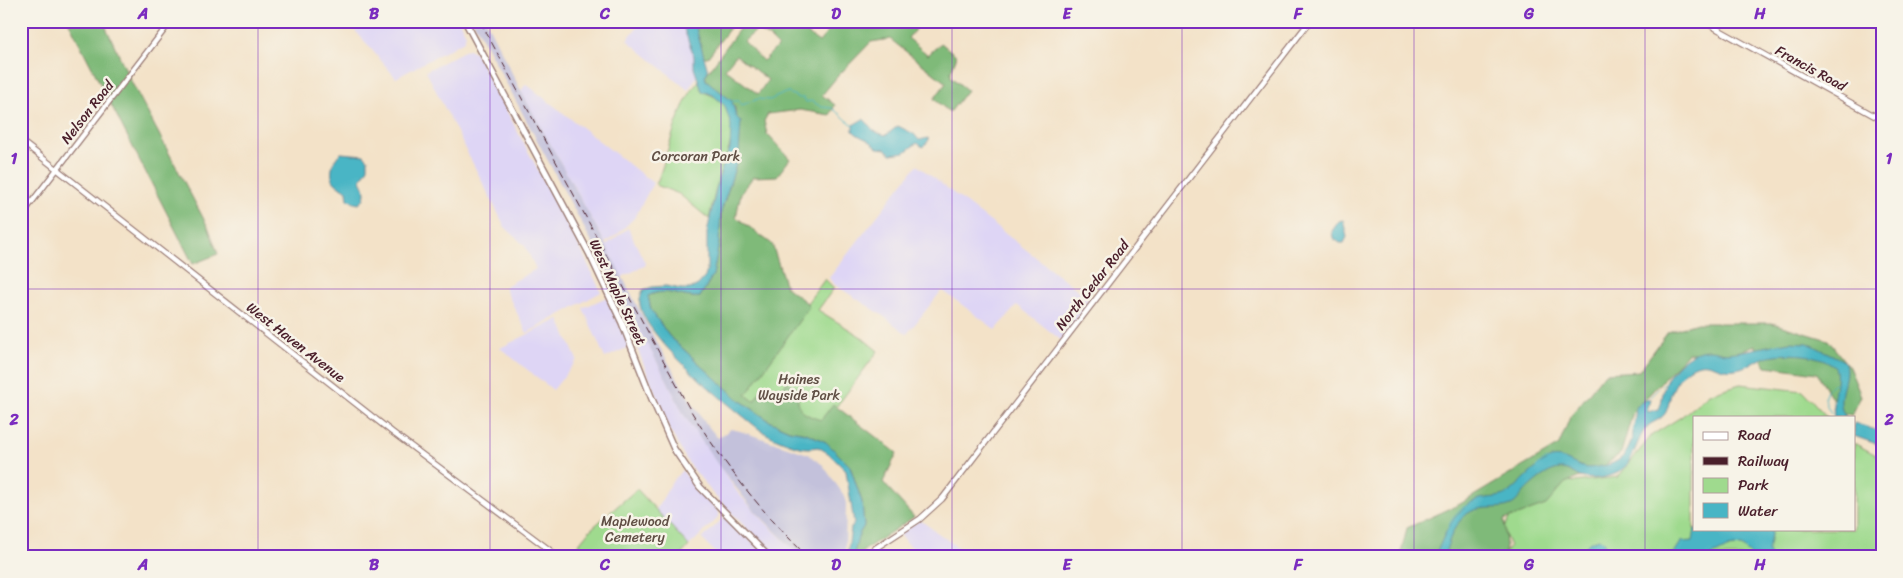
<svg xmlns="http://www.w3.org/2000/svg" width="1903" height="578" font-family="Sriracha,sans-serif">
	<rect width="100%" height="100%" fill="#f7f3e8"/>
	<filter id="ink" filterUnits="userSpaceOnUse"><feTurbulence type="fractalNoise" baseFrequency=".02" numOctaves="2"/><feDisplacementMap in="SourceGraphic" scale="10" xChannelSelector="R" yChannelSelector="G"/><feConvolveMatrix kernelMatrix="1 2 1 2 8 2 1 2 1" color-interpolation-filters="sRGB"/></filter>
	<filter id="wash" filterUnits="userSpaceOnUse"><feTurbulence type="fractalNoise" baseFrequency=".0096" numOctaves="4" result="noise"/><feDisplacementMap in="SourceGraphic" scale="20" xChannelSelector="R" yChannelSelector="G"/><feGaussianBlur stdDeviation="1.12" result="paint"/><feColorMatrix in="noise" values="0 0 0 0 0 0 0 0 0 0 0 0 0 0 0 0 0 1.4 0 .05"/><feComposite in="paint" operator="in"/></filter>
	<g filter="url(#wash)">
		<rect width="100%" height="100%" fill="#f3e2c8"/>
		<path fill="#ded5f5" d="M347,21h112l7,13 -2,7 -68,37z
			M642,21h39l14,35 -1,12 3,8 -9,14 -61,-50z
			M468,49l7,3 106,198 20,42 -74,41 -23,-46 32,-18 -11,-23 -20,-19 -79,-156z
			M526,84l127,99 -18,34 -16,16 -14,10 -84,-152z
			M917,165l175,136 -30,40 -45,-36 -21,25 -54,-40 -35,44 -28,-21 -44,-28 -6,-7z
			M628,228l18,37 -24,12 -16,-32z
			M609,296l22,50 -26,12 -22,-50z
			M624,301l43,79 17,35 54,78 28,30 35,34h-23l-16,-16 -2,1 -46,-47 -27,-34 -16,-29 -52,-129z
			M559,319l18,41 -24,30 -53,-42z
			M682,470l13,17 22,23 2,5 -3,5 -27,26 -33,-36 16,-28z
			M726,515l42,42h-48l-18,-18z
			M920,520l44,32 -4,5h-35l-17,-13 -9,-11z"/>
		<path fill="#c3c1db" d="M473,21h13l35,70 85,154 41,80 43,75 17,25 11,13 13,-9 9,2 68,23 15,11 20,29 3,9 -1,54h-44l-48,-48 -35,-44 -34,-50 -17,-35 -55,-100z"/>
		<path fill="#9fda8e" stroke="#747c5c" d="M699,81l3,10c9,5 16,5 23,14 16,22 1,51 -6,72 -4,14 -7,28 -10,42l-30,-25 -23,-9c13,-32 20,-78 43,-104z
			M825,279l9,9 -16,22 42,26 18,15 -64,86 -25,-7 -18,-8 -33,-23 65,-86 4,-10z
			M1740,384l63,7 24,26h-133v112h160v-86l24,13 4,4v97h-380l8,-11 -7,-16 9,-17 43,-34 20,3 43,-5 34,-42 29,-18 28,-23z
			M637,489l52,57 -10,11h-111l22,-27z"/>
		<path fill="#7fba79" stroke="#646c52" fill-rule="evenodd" d="M68,21h35l29,62 77,146 9,25 -25,10z
			M694,21h41l-27,36h-4z
			M745,21h56l-3,6 21,15 13,-15 -5,-6h88l4,4 -11,13 20,17 13,-12 16,13 -6,15v6l16,13 -16,21h-3l-14,-12 12,-16 -56,-44 -19,3 -34,35 -15,18 13,10 -5,10 -30,-5 -32,4 -4,7 3,13 23,25 -13,17 -24,1 -12,16 -5,24 36,27 14,43 21,16 2,4 -63,88 8,6 8,-12 17,7 8,-14 11,7c-2,21 4,25 23,31l12,-16 64,49 -14,29 31,35 -47,31 -10,9 -4,-1 6,-22 5,-8 -2,-24 -12,-36 -24,-24 -20,-9 -17,-3 -18,-8 -33,-23 -69,-63 -18,-26 -3,-14c19,-10 33,3 52,1l13,-22 6,-32 2,-31 18,-57 -4,-47c-6,-15 -27,-18 -30,-32zM757,30l13,8 8,8 -15,15 -19,-20zM736,55l32,25 -10,14 -33,-25z
			M1697,323h75l56,17 21,27 12,29 -9,19 -14,-2 -3,-10 -18,-30 -51,-7 -11,-21 -21,9 -46,-1 -55,59 -12,41 -21,16 -35,14 -19,22 -42,15 2,25 -2,12h-104l7,-29 53,-24 99,-59 11,-28 35,-44 34,-2 29,-39z"/>
		<path fill="#49b5c5" stroke="#4a6a78" d="M681,21h13l14,50 -3,5 1,4 26,21 4,15 5,6 -2,33 -18,57 -2,31 -6,32 -13,22c-19,2 -33,-11 -52,-1l3,14 18,26 69,63 33,23 18,8 17,3 20,9 24,24 12,36 2,24 -5,8 -6,23h-6l4,-29 3,-5 -8,-52 -18,-18 -10,-6c-3,0 -5,1 -8,1 -12,1 -41,-11 -51,-19 -29,-23 -113,-89 -119,-124 -1,-5 1,-10 3,-15l9,-3 14,-1 15,3h9l8,-4 7,-8 2,-7v-37l11,-54 12,-31 1,-23 -6,-19 -12,-11 -11,-4 -8,-23v-12z
			M863,119c10,7 6,13 23,16l12,-9 16,8 5,6 9,-2 1,2 -6,7 -6,-4 -12,9 -14,2 -5,-5 -9,-1c-8,-10 -16,-9 -24,-17v-6z
			M341,153l23,2 4,4v9l-7,11c3,10 8,17 -2,25l-5,-1 -6,-4 -1,-8c-4,-4 -11,-5 -14,-11 -4,-8 1,-23 8,-27z
			M1343,220l4,17 -3,6h-4l-7,-5 -1,-7 7,-10z
			M1790,342l18,1 36,18c8,16 -12,39 2,56h-12c0,-4 -1,-8 -1,-12 0,-8 6,-30 2,-37 -9,-15 -54,-16 -69,-11 -11,4 -20,11 -31,12 -19,4 -28,-16 -50,3 -7,7 -13,16 -15,26 -1,4 -2,10 -4,14 -4,8 -13,9 -18,14 -13,13 -13,38 -31,47 -9,5 -27,7 -37,4 -6,-3 -10,-7 -17,-8 -14,-1 -30,14 -39,23 -3,4 -8,11 -13,13 -14,6 -31,-1 -44,9 -14,11 -18,27 -23,43h-9c8,-20 21,-53 45,-58 9,-2 23,-1 30,-7 10,-8 29,-30 41,-34 12,-3 21,6 32,9 6,2 13,0 19,-1 33,-5 31,-34 34,-60l9,-6h5v2l-3,5 1,5 11,-3c5,-10 2,-22 10,-33 9,-13 23,-26 40,-26 7,0 13,3 19,3 21,-2 41,-8 62,-11z
			M1854,423l28,9v14l-28,-10z
			M1695,529h77l-4,23 3,5h-18l-9,-9 -9,-2 -6,1 -20,10h-49l14,-4 7,-11 12,-1z
			M1599,539l5,2 2,8 -11,8h-19l14,-15z"/>
		<g fill="none" stroke-linecap="round" stroke-linejoin="round">
			<path stroke="#49b5c5" stroke-width="1" d="M732,101h7l3,4 16,-6 12,1 17,-8 12,6h5l2,4 5,-1 11,6 10,1 21,17
				M1773,345l8,-2
				M1835,383c-16,7 -10,25 0,34
				M1647,400l18,-18
				M1854,424l13,3
				M1633,432l2,-11
				M1536,468l8,-8h4
				M1448,528c4,-9 9,-20 19,-22"/>
		</g>
	</g>
	<g filter="url(#ink)">
		<g fill="none" stroke-linecap="round" stroke-linejoin="round">
			<defs>
				<path id="minor" d="M1703,21l179,99
					M21,141l371,291 167,125
					M21,216l150,-195
					M862,557l58,-38 22,-20 368,-478
					M870,557l7,-8"/>
				<path id="major" d="M465,21l124,232 33,70 30,76 22,50 26,38 69,70"/>
			</defs>
			<use href="#minor" stroke="#9e807a" stroke-width="7"/>
			<use href="#major" stroke="#9e807a" stroke-width="8"/>
			<use href="#minor" stroke="#fff" stroke-width="4.5"/>
			<use href="#major" stroke="#fff" stroke-width="5"/>
			<path stroke="#4a1f2b" stroke-width="1" stroke-dasharray="8 4" stroke-linecap="butt" d="M480,21l208,385c33,55 73,106 120,151"/>
		</g>
	</g>
	<path fill="none" stroke="#7b2cbf" stroke-width="1" stroke-opacity="0.55" d="M258,21v536M490,21v536M721,21v536M952,21v536M1182,21v536M1414,21v536M1645,21v536M21,289h1861"/>
	<g text-anchor="middle" stroke-width="5" stroke-linejoin="round" paint-order="stroke">
		<g font-size="14" fill="#4a1f2b" stroke="#f7f3e8">
			<text transform="translate(1811 68) rotate(29)" y="5">Francis Road</text>
			<text transform="translate(87 112) rotate(-52)" y="5">Nelson Road</text>
			<text transform="translate(1092 285) rotate(-52)" y="5">North Cedar Road</text>
			<text transform="translate(618 292) rotate(65)" y="5">West Maple Street</text>
			<text transform="translate(296 342) rotate(38)" y="5">West Haven Avenue</text>
		</g>
		<g font-size="14" fill="#5f4e44" stroke="#f7f3e8">
			<text x="696" y="161">Corcoran Park</text>
			<text x="799" y="384">Haines<tspan x="799" dy="16">Wayside Park</tspan></text>
			<text x="635" y="526">Maplewood<tspan x="635" dy="16">Cemetery</tspan></text>
		</g>
	</g>
	<rect width="1903" height="578" fill="none" stroke="#f7f3e8" stroke-width="55"/>
	<rect x="1693" y="416" width="162" height="115" fill="#f7f3e8" stroke="#b29e9c"/>
	<rect x="1703" y="432" width="25" height="8" fill="#ffffff" stroke="#b29e9c"/>
	<text x="1738" y="440" font-size="15" fill="#4a1f2b">Road</text>
	<rect x="1703" y="457" width="25" height="8" fill="#4a1f2b" stroke="#b29e9c"/>
	<text x="1738" y="466" font-size="15" fill="#4a1f2b">Railway</text>
	<rect x="1703" y="478" width="25" height="15" fill="#9fda8e" stroke="#b29e9c"/>
	<text x="1738" y="490" font-size="15" fill="#4a1f2b">Park</text>
	<rect x="1703" y="503" width="25" height="15" fill="#49b5c5" stroke="#b29e9c"/>
	<text x="1738" y="516" font-size="15" fill="#4a1f2b">Water</text>
	<rect x="28" y="28" width="1848" height="522" fill="none" stroke="#7b2cbf" stroke-width="2"/>
	<g font-size="16" text-anchor="middle" font-weight="bold" fill="#7b2cbf">
		<text x="143" y="19">A</text>
		<text x="374" y="19">B</text>
		<text x="605" y="19">C</text>
		<text x="836" y="19">D</text>
		<text x="1067" y="19">E</text>
		<text x="1298" y="19">F</text>
		<text x="1529" y="19">G</text>
		<text x="1760" y="19">H</text>
		<text x="14" y="164">1</text>
		<text x="1889" y="164">1</text>
		<text x="14" y="425">2</text>
		<text x="1889" y="425">2</text>
		<text x="143" y="570">A</text>
		<text x="374" y="570">B</text>
		<text x="605" y="570">C</text>
		<text x="836" y="570">D</text>
		<text x="1067" y="570">E</text>
		<text x="1298" y="570">F</text>
		<text x="1529" y="570">G</text>
		<text x="1760" y="570">H</text>
	</g>
</svg>
